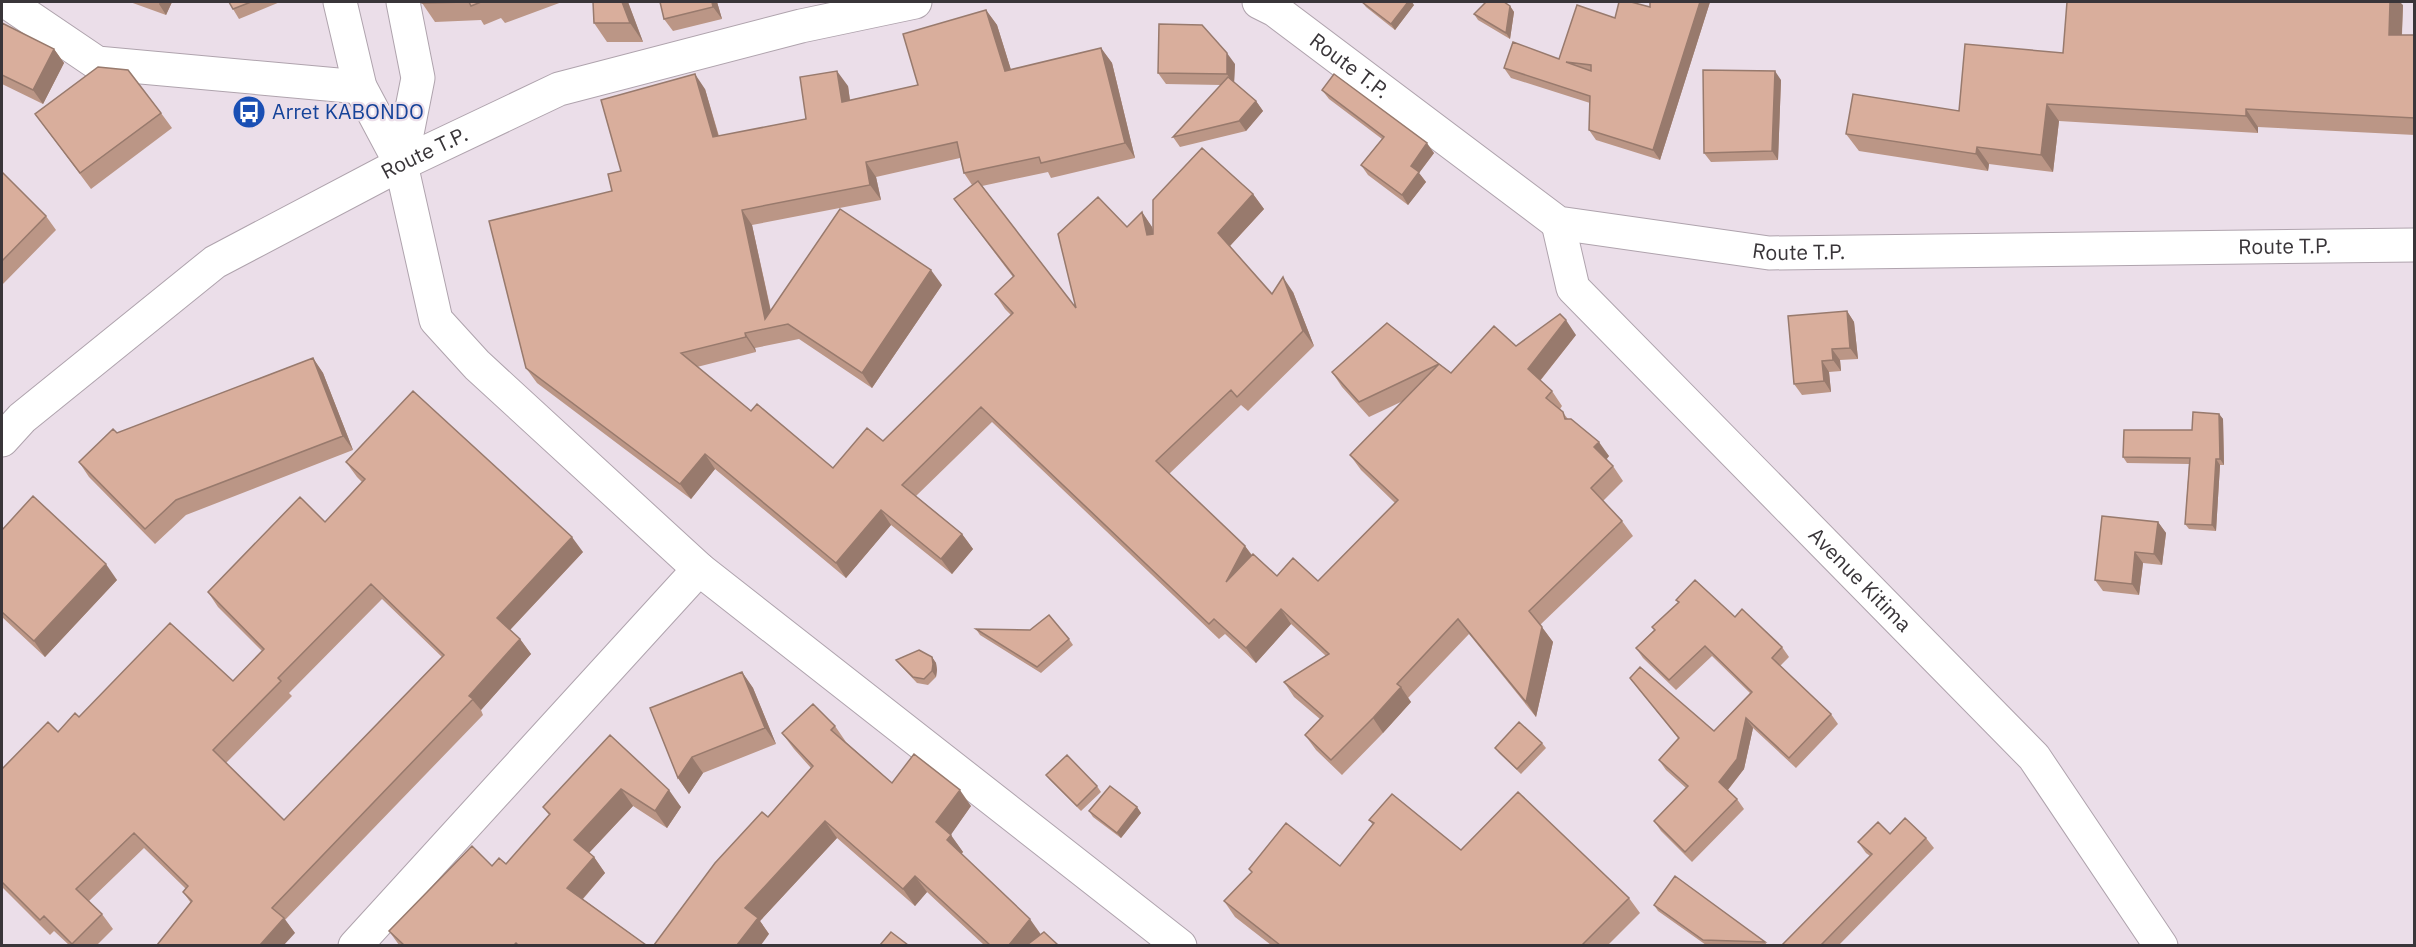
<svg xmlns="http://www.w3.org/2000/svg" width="2416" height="947" font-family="'IBM Plex Sans',sans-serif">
	<rect width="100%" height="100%" fill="#ebdee9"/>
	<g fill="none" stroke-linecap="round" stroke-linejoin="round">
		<defs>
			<g id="minor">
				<path d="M7,2l90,61 263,24"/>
				<path d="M340,2l20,85 41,77 35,156 41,45 222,204 481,377"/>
				<path id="s1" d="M1259,2l16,8 283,213 211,30 645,-8"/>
				<path d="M401,164l17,-86 -15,-76"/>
				<path id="s2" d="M1558,223l15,65 461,469 127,189"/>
				<path id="s3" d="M2,440l20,-22 193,-156 186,-98 158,-75 242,-63 114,-24"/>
				<path d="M355,946l344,-377"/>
			</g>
		</defs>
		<use href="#minor" stroke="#afa3ad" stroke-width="35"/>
		<use href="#minor" stroke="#fff" stroke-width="33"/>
	</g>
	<path fill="#bb9686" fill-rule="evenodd" d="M130,2h42l-6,13z
		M229,2h51l-41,17 -6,-10z
		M422,2h140l-57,21 -4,-5 -17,7 -3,-5 -46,2 -13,-19z
		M593,2h35l15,40h-36l-13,-19z
		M717,2l5,17 -49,12 -9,-12z
		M1362,2l52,3 -19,25 -29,-23z
		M1650,2h60l-50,158 -64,-20 -7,-10 1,-27 -79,-25 -7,-10 55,-9 56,-41 35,-11z
		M2403,5l-1,30h13v100l-157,-8v6l-199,-12 -6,51 -64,-8 -1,7 -129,-20 -13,-17 113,-23 104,-58z
		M1510,6l4,6 -4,27 -32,-19 -4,-6z
		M986,10l11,15 14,45 90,-22 11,15 23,95 -84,20 -3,-6 -66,14 94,122 51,-81 15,-15 10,15 1,3 100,-36 11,15 -34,37 42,48 21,-2 21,54 -66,65 -7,-6 -72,69 76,72 7,9 25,21 41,5 77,-78 -34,-33 -11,-15 53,-54 -34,16 -27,-30 -10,-15 55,-49 64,50 65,-27 60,-11 -36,46 12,10 10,15 -2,3 8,10 41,37 -3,4 7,6 10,15 -20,20 19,20 11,15 -93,89 13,17 -17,75 -67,-83 -61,64 3,4 -28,31 -41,42 -26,-25 -11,-15 15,-16 -26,-22 -10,-15 42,-26 -35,-32 -35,39 -31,-29 -6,5 -227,-217 -76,74 46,38 11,15 -21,25 -61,-49 -45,53 -131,-109 -24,30 -154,-116 -11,-15 86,-177 9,-20 84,-82 14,47 87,-17 42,-33 2,14 68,-15zM960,158l4,15 8,12 -18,14 59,78 -18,17 10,15 6,6 -128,126 -50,27 -82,-57 -54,-44 59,-15 -1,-4 44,-9 73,49 70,-103 -171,26 -19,-86 129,-25 -5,-23z
		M2,23l52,26 10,14 -21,41 -41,-20z
		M1235,64l-1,18 22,19 7,10 -17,20 -66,16 -7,-10 48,-52 -55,-1 -8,-11z
		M1781,80l-3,80 -67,2 -7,-9z
		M1322,90l112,63 -15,20 7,9 -18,23 -40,-30 -7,-10 21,-26 -53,-40z
		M161,113l11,15 -81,61 -56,-75z
		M2,172l44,44 10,14 -54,55z
		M1847,311l7,11 4,37 -18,1 1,11 -12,1 2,20 -29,3 -8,-11z
		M313,358l10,15 30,77 -167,65 -31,29 -66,-67 -10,-15 38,-29z
		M2219,414l4,5 1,46h-4l-4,66 -27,-2 -4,-5 4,-60 -62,-1 -4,-6 69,-27z
		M346,462l237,90 -73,78 10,9 11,15 -50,56 2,5 -198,205 10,13 -104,-30 -8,-11 3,-3 -42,-41 -55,53 13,13 11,15 -16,16h-28l-15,-14 -4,4 -48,-48v-118l77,-52 154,-36 29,-30 -44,-44 -10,-15 117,-70 37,-40 -5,-5zM382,599l60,58 -158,163 -58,-57 66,-67 -3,-3z
		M2158,522l8,11 -4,32 -19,-2 -4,32 -36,-4 -8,-11z
		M2,530l115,50 -72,77 -43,-40z
		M1676,600l59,17 47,30 7,10 -9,9 51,48 7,10 -42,44 -43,-40 -9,41 -16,21 9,9 7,10 -52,53 -31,-31 -7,-10 32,-33 -20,-18 -7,-10 19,-22 -48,-60 84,53 36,-38 -38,-37 -36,34 -33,-32 -7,-10 18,-18 24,-27z
		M976,629l93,10 4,6 -32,28 -61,-38z
		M932,657l4,6 1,7 -1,7 -8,8 -11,-2 -17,-18 -4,-5z
		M742,672l11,16 23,56 -73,29 -14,21 -11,-16z
		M835,726l11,16 46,41 79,23 -21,29 13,17 -2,2 80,81 17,10h-74l-57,-53 -12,14 -78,-68 -77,83 9,13 -115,11 157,-177 -17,-19 -12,-16z
		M610,735l71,72 -14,21 -34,-22 -44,47 5,4 11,16 -22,26 63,46h-247l-10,-14 103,-65 14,-2 43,-49 -6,-8z
		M1542,743l4,5 -25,26 -22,-21 -4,-5z
		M1046,775l51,11 4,6 -20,19 -31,-31z
		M1137,807l4,6 -20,25 -28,-21 -4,-6z
		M1369,820l92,30 168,48 11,15 -32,32h-337l-36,-28 -11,-16 116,-35 33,-41z
		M1890,834l36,4 8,10 -95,97h-57l88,-89 -4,-3 -8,-11z
		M1654,905l111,37 2,3h-61l-48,-34z"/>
	<path fill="#987a6d" d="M160,2h12l-6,13 -7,-11z
		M622,2h6l15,40 -13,-19z
		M712,2h5l5,17 -9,-12z
		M1408,2h4l2,3 -19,25 -4,-6z
		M1700,2h10l-50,158 -7,-10z
		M2390,2h10l3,3 -2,47 -12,-17z
		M1510,6l4,6 -4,27 -4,-6z
		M986,10l11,15 19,61 -11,-15z
		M1101,48l11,15 23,95 -10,-15z
		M54,49l10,14 -21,41 -10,-14z
		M1227,53l8,11 -1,21 -7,-11z
		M837,71l11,15 4,30 -10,-14z
		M1775,71l6,9 -3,80 -6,-9z
		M695,74l10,15 18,63 -10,-15z
		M1256,101l7,10 -17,20 -7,-10z
		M2047,104l12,17 -6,51 -12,-17z
		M2246,109l12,18v6l-12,-17z
		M1427,143l7,10 -15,20 7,9 -18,23 -6,-10 9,-29z
		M1977,147l12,17 -1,7 -12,-17z
		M866,162l10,15 5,23 -11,-15z
		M1253,194l11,15 -36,39 -10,-15z
		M742,210l10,15 22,102 -9,-8z
		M1142,212l10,15 5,23 -10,-15z
		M931,270l11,15 -70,103 -10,-15z
		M1283,277l10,15 21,54 -11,-15z
		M1847,311l7,11 4,37 -8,-11z
		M1566,320l10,15 -38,48 -10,-14z
		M745,333l10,15 1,4 -10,-15z
		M1832,349l8,11 1,11 -8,-11z
		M313,358l10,15 30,77 -10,-14z
		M1822,361l7,11 2,20 -7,-11z
		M2219,414l4,5 1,46 -4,-6z
		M1599,442l10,14 -5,6 -10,-15z
		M705,454l10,15 -24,30 -11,-15z
		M2216,459l4,6 -4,66 -4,-6z
		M881,510l10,15 -45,53 -10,-15z
		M2158,522l8,11 -4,32 -8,-11z
		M962,534l11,15 -21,25 -11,-15z
		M572,537l11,15 -76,81 -10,-15z
		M1245,546l10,14 -29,22z
		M2135,552l8,11 -4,32 -7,-11z
		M106,564l11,16 -72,77 -11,-16z
		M1281,609l10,15 -35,39 -10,-15z
		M1542,627l11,15 -17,75 -10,-15z
		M520,639l11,15 -50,56 -12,-14z
		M932,657l4,6 1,7 -1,7 -4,-6z
		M742,672l11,16 23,56 -11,-16z
		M1401,687l10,15 -28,31 -10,-15z
		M1746,718l7,10 -9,41 -18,23 -7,-10z
		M692,757l11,16 -14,21 -11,-16z
		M621,789l12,17 -47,50 -12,-16z
		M669,790l12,17 -14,21 -12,-17z
		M960,790l11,16 -23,33 -12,-17z
		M1137,807l4,6 -20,25 -4,-5z
		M825,821l12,17 -77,83 9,13 -8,11h-24l8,-37z
		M951,835l12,17 -5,5 -11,-17z
		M594,857l11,16 -27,31 -11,-16z
		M915,876l12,16 -12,14 -12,-17z
		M284,918l11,15 -11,12h-24z
		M1030,919l12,17 -8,9h-25z"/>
	<path fill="#d9ae9c" stroke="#987a6d" stroke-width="1.5" fill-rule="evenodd" d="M229,2h22l-18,7z
		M422,2h46l-46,1z
		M469,2h12l-10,4z
		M593,2h29l8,21h-36z
		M660,2h52l1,5 -49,12z
		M1362,2h46l-17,22z
		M1486,2h18l6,4 -4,27 -32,-19z
		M1619,2h12l19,5v-5h50l-47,148 -64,-20 1,-34 -86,-28 9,-26 46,17 18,-54 38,13zM1566,62l25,3v6z
		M2067,2h323l-1,33h26v83l-169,-9v7l-199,-12 -6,51 -64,-8 -1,7 -130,-20 7,-40 106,17 6,-67 98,9z
		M986,10l19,61 96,-23 24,95 -84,20 -2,-6 -75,16 -7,-31 -91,20 4,23 -128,25 23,109 75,-110 91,61 -69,103 -74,-49 -43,9 1,4 -65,16 70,58 6,-7 76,64 34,-40 16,13 130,-128 -18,-19 19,-18 -60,-77 24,-18 98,127 -18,-74 40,-37 29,30 15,-15 5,23 6,-1v-34l49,-52 51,46 -35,39 54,61 11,-17 20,54 -66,66 -6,-7 -75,71 89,85 -19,36 27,-28 24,22 16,-18 25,23 80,-81 -48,-45 89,-91 12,9 43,-47 22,20 44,-32 6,6 -38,49 24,22 -6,7 17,14 2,7h6l28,23 -5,5 19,19 -22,22 31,33 -93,90 13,16 -16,75 -68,-83 -61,65 4,3 -28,31 -42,42 -26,-25 18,-19 -39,-34 45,-28 -48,-45 -35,39 -32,-29 -5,5 -228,-217 -79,78 60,49 -21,25 -60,-49 -45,53 -131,-109 -25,30 -154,-116 -37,-147 123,-30 -4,-17 13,-3 -20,-71 94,-26 18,63 93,-18 -6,-42 37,-6 5,31 76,-17 -15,-51z
		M2,23l52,26 -21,41 -31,-15z
		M1159,24l43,1 25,28v21l-69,-1z
		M98,67l30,3 33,43 -81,60 -45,-59z
		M1703,70l72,1 -3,80 -68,2z
		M1334,74l93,69 -16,23 8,6 -17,23 -41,-30 23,-28 -62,-47z
		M1228,77l28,24 -17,20 -66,16z
		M2,172l44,44 -44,45z
		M1847,311l3,37 -18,1 1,11 -11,1 2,20 -30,3 -6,-68z
		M1387,323l52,41 -80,38 -27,-30z
		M313,358l30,78 -167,64 -31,29 -66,-67 34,-33 4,4z
		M413,391l159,146 -75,81 23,21 -51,57 4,3 -201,209 12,10 -24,27h-103l35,-44 -9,-9 5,-6 -54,-53 -58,56 26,25 -30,30 -28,-28 -4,4 -38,-38v-113l46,-47 10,10 17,-19 4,4 91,-94 63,58 31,-32 -56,-57 92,-95 25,25 40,-43 -19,-17zM371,584l73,71 -160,165 -71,-70 68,-69 -3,-3z
		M2193,412l26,2 1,45h-4l-4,66 -27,-1 5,-66 -67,-1 1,-27h68z
		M33,496l73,68 -72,77 -32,-29v-82z
		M2102,516l56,6 -4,32 -19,-2 -3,32 -37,-4z
		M1695,580l40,37 7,-8 40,38 -10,11 59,56 -42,44 -43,-40 -9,41 -18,23 18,17 -52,53 -31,-31 34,-35 -29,-26 20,-22 -49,-60 10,-11 74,64 38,-39 -47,-46 -36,34 -33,-32 19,-18 -3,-3 27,-25 -3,-2z
		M1049,615l20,24 -32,28 -61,-38 54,1z
		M919,650l13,7 1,7 -1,7 -8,8 -11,-2 -17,-17z
		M742,672l23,56 -73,29 -14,21 -28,-70z
		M813,704l22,22 -4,4 61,53 22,-29 46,36 -24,32 15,13 -4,5 83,79 -21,26h-19l-75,-69 -12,13 -78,-68 -80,87 13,10 -21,27h-83l61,-82 47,-51 6,5 45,-51 -31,-33z
		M1519,722l23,21 -25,26 -22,-21z
		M610,735l59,55 -14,21 -34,-22 -47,51 20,17 -27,31 79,57h-128l-2,-2 -2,2h-110l-15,-14 83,-85 20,20 7,-8 7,6 44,-50 -7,-7z
		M1067,755l30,31 -20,20 -31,-31z
		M1110,786l27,21 -20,26 -28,-22z
		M1518,792l111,106 -47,47h-302l-56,-44 28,-29 -3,-3 37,-46 54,43 34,-43 -5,-3 23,-26 69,56z
		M1905,818l21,20 -105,107h-39l90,-91 -14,-12 20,-20 12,12z
		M1675,876l90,66 -62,-2 -49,-35z
		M891,932l17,13h-28z
		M1044,932l14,13h-31z"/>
	<defs>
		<symbol id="bus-disc" viewBox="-11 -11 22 22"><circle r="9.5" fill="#1a4fb4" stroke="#ebdee9"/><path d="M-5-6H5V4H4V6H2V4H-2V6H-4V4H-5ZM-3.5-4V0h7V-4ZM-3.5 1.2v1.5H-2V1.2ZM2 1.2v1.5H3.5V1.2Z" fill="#fff"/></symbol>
	</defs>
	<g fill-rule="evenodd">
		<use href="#bus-disc" x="230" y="93" width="38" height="38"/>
	</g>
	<g text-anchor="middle" stroke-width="4.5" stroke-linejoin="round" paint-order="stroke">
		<g font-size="21" fill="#393539" stroke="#ebdee9">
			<text dy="7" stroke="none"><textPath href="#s1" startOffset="111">Route T.P.</textPath></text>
			<text dy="7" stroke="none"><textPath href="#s3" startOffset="514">Route T.P.</textPath></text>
			<text dy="7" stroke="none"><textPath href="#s1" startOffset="1101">Route T.P.</textPath></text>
			<text dy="7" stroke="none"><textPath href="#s1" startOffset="615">Route T.P.</textPath></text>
			<text dy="7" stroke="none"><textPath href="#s2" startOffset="476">Avenue Kitima</textPath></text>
		</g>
		<g font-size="21" fill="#164399" stroke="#ebdee9" text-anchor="start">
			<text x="272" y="119">Arret KABONDO</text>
		</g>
	</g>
	<rect width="2416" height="947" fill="none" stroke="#393539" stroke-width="6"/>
</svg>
